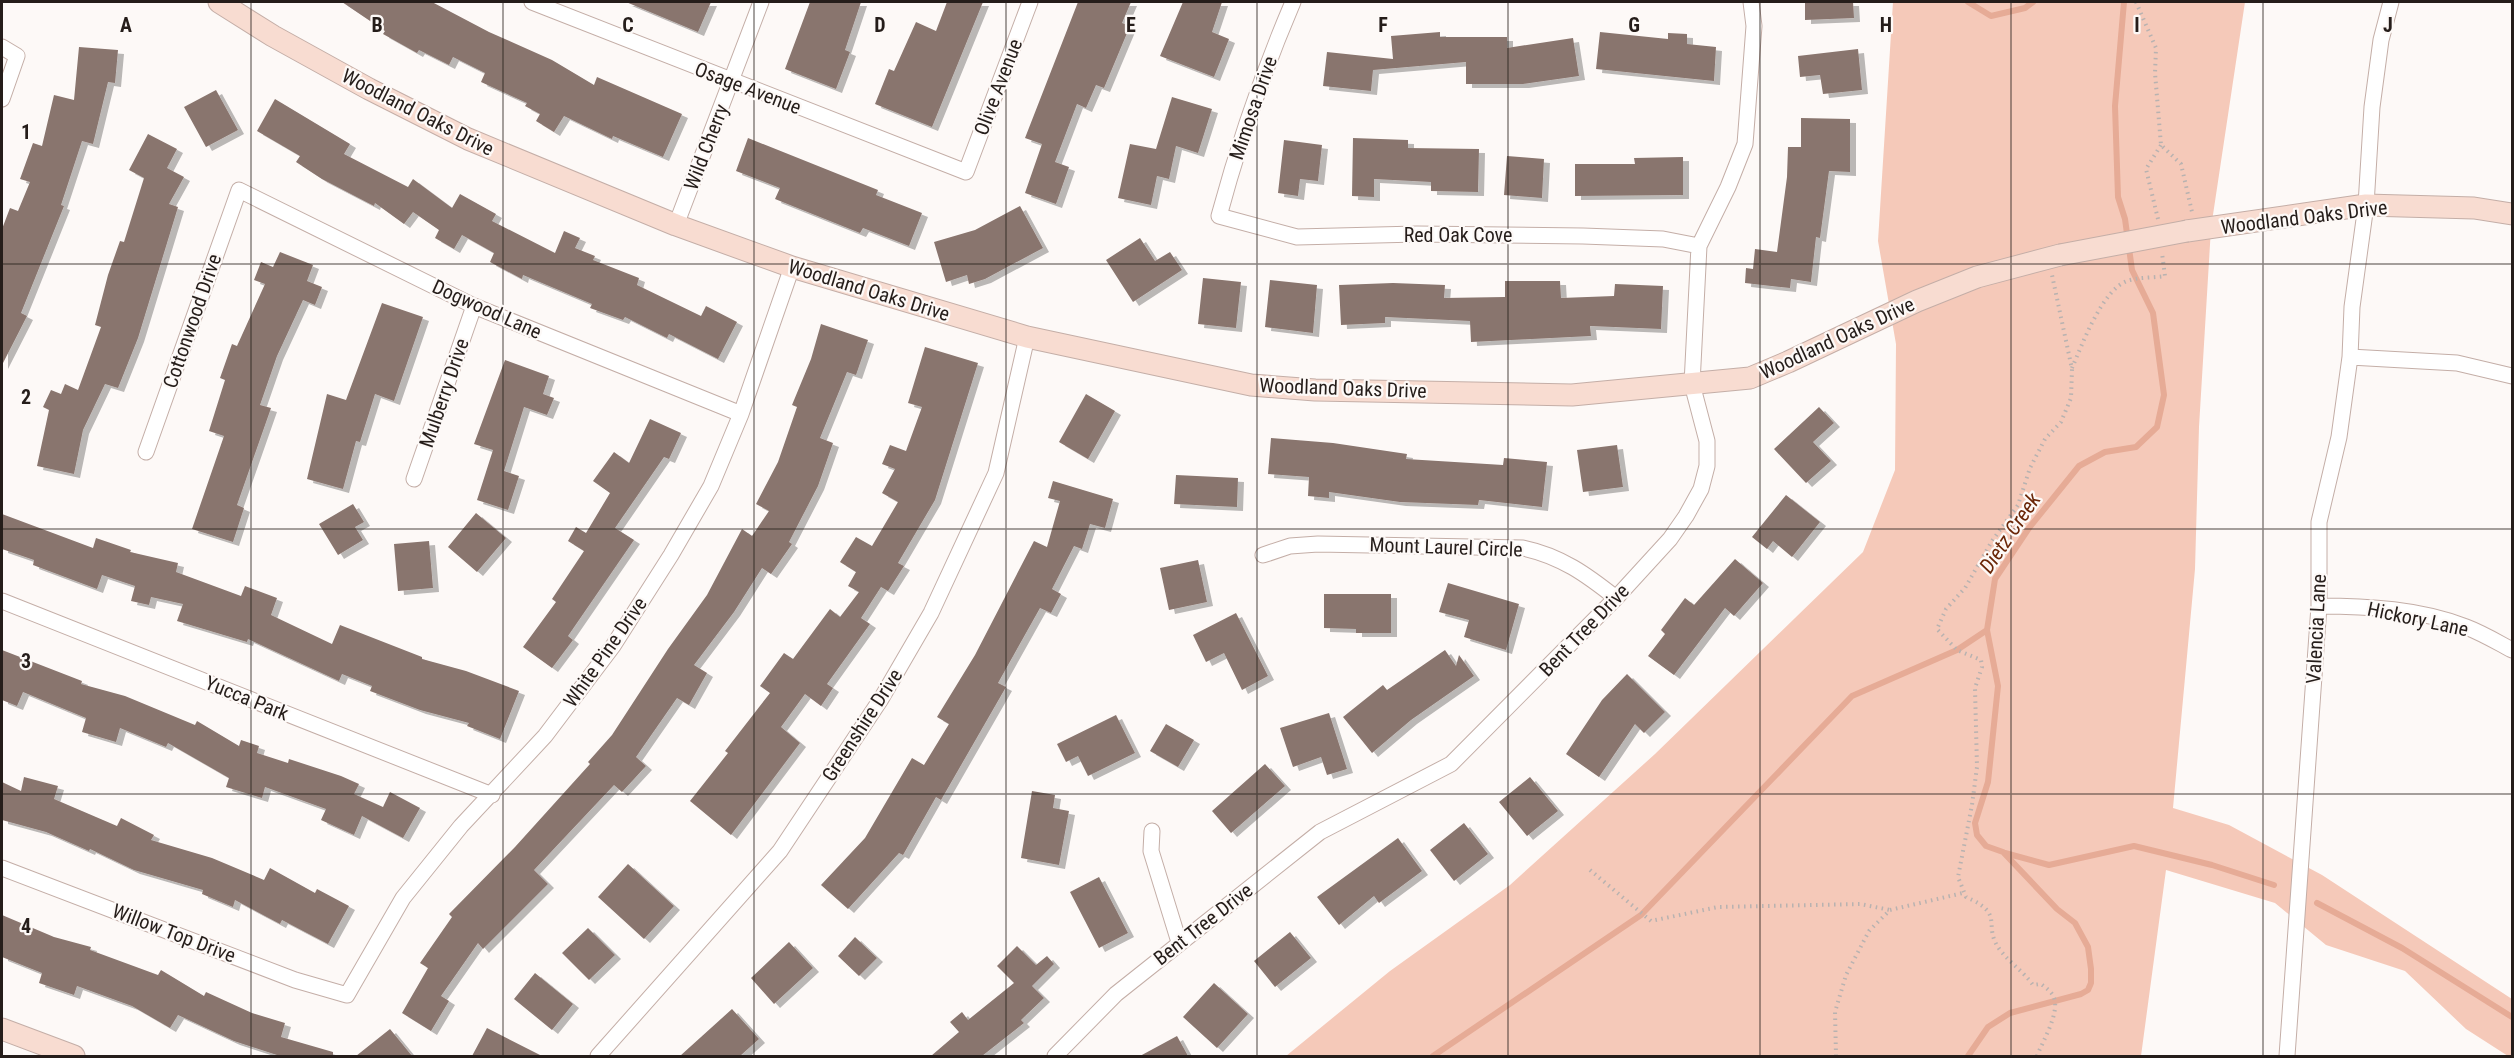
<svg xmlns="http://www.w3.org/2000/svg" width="2514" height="1058" font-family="'Roboto Condensed',sans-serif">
	<defs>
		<filter id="shadow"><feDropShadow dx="6" dy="4" stdDeviation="0" flood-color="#0004"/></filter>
	</defs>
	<rect width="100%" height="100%" fill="#fdf9f7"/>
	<path fill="#f5c9b9" d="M1893,2h352l-34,226 -12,199 -4,142 -22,239 56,17 93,50 190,124v57h-4l-42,-27 -61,-58 -79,-26 -51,-42 -109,-33 -25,186h-855l104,-85 120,-86 145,-131 208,-202 32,-82 1,-126 -18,-103z"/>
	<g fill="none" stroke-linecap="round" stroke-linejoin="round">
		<path stroke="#e6ab96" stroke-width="6" d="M1968,2l23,14 34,-8 8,-6
			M2005,853l44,12 85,-19 78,19 62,20
			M2317,903l85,45 110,69
			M1433,1056l208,-141 211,-219 105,-46 30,-20
			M1968,1056l20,-29 22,-14 71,-19 7,-4 3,-7v-14l-3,-22 -13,-24 -18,-14 -54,-57 -17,-6 -9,-11 -2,-12 13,-41 10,-96 -11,-56 8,-51 34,-51 50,-62 26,-14 31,-5 21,-20 7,-32 -11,-82 -21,-43 -7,-51 -7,-22 -3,-91 9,-104"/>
	</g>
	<path fill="#89756e" filter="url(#shadow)" d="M342,2h90l57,30 63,28 42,25 3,-8 85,37 -19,43 -50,-21 -1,3 -48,-23 -10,16 -18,-11 4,-7 -15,-8 2,-3 -46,-21 4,-9 -32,-16 -4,8 -30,-15 -2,3 -34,-19 2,-3z
		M626,2h85l-13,30z
		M810,2h51l-16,48 5,2 -14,37 -51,-20z
		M947,2h36l-51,125 -57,-23 14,-35 5,2 22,-49 20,9z
		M1078,2h53l-9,21 8,3 -26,62 -8,-3 -10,23 -9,-4 -22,58 14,5 -13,37 -31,-11 17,-49 -17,-6z
		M1183,2h39l-10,30 17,7 -15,38 -54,-21z
		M1805,2h48l1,16 -49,2z
		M1440,32v5h67v11l66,-10 6,38 -56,8h-57v-22l-93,8 -2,21 -48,-5 4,-34 66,7 -2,-23z
		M1600,32l68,7v-6l19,1v10l29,3 -2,34 -118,-12z
		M79,47l39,3 -3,33 -7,-1 -15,62 -11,-3 -21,64 3,1 -43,107 6,3 -25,49v-136l8,-21 8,3 12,-29 -10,-3 13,-36 9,3 12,-51 20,5z
		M1858,49l4,41 -39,4 -3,-19 -20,2 -2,-21z
		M216,90l22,40 -32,17 -22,-40z
		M1172,97l40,12 -14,44 -22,-7 -7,33 -12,-3 -6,29 -33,-7 12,-54 26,5z
		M275,99l75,45 -6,10 64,33 5,-8 39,29 8,-14 36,20 -4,7 63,32 9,-22 16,7 -5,10 20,8 -2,4 46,18 -2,7 64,31 5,-10 31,16 -19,37 -49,-25 -2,4 -42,-21 -2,3 -33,-12 2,-4 -69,-29 -1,4 -32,-17 4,-9 -32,-18 -8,14 -19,-11 4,-8 -26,-18 -9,12 -29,-21 -1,3 -52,-27 -26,-17 4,-6 -43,-25z
		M1801,118l49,1v53l-21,-1 -9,67 -4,-1 -5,45 -20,-3 -1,9 -45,-5 1,-15 7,1 2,-20 22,3 10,-75 1,-30h13z
		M148,134l29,15 -10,19 17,9 -15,27 9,3 -40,131 -20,50 -13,-4 -22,46 -9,44 -37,-8 12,-56 -6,-3 8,-17 10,4 4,-10 13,6 23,-63 -6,-2 13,-50 12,-34 4,1 20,-64 -15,-8z
		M748,138l130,52 -2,5 46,18 -13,33 -46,-18 -3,5 -85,-34 5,-11 -44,-17z
		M1353,138l55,2v8l71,1 -1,43 -47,-1v-9l-57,-3v18l-22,-1z
		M1284,140l38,5 -4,36 -18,-2 -2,17 -20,-3z
		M1507,156l37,3 -2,39 -38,-3z
		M1683,157v38l-108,1v-32h60l-1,-6z
		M1020,206l23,42 -58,31 -16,5 -2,-9 -21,7 -12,-40 41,-12z
		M1140,238l15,23 15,-9 12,18 -49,32 -27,-42z
		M280,252l33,13 -6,16 15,6 -7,18 -12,-5 -26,56 -17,49 11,3 -34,97 7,3 -11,34 -41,-13 32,-93 -15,-5 16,-51 -5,-2 12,-34 5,2 28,-62 -11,-4 7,-18 12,5z
		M1203,278l38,4 -5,46 -38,-4z
		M1270,280l47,5 -4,48 -48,-6z
		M1505,281h55l1,17 53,-2 1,-12 48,2 -2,43 -71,-3 1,10 -120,6 -1,-21 -85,-4v6l-44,2 -2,-40 54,-2 52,2 -1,13 61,-1z
		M382,303l41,14 -29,84 -19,-7 -15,48 -4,-1 -13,48 -36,-10 20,-85 19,6z
		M821,324l47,16 -12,35 -9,-3 -27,66 13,5 -15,43 -29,56 3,2 -21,30 -9,-6 -28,44 -40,53 13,8 -18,32 -12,-7 -41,59 10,9 -24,26 -8,-7 -80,85 14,14 -65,65 -5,-6 -37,53 8,5 -18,30 -29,-18 26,-45 -8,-5 32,-46 -3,-3 66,-67 75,-83 -2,-2 24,-27 56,-86 39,-54 35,-66 10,7 17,-25 -13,-7 22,-42 19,-55 -5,-2 19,-46z
		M925,347l53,16 -43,137 -37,63 6,3 -16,25 -7,-4 -20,31 9,6 -43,60 6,4 -12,18 -16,-12 -24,33 19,16 -69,92 -41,-34 38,-48 -3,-2 45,-58 -10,-7 24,-33 9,6 37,-50 10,8 19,-25 -11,-6 8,-14 -16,-10 16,-25 16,9 26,-44 -16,-9 13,-24 -13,-5 8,-19 16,6 16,-44 -14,-4z
		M505,360l44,16 -6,18 11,4 -7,17 -23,-8 -20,64 15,5 -11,34 -31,-10 16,-50 -19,-6z
		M1086,394l29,17 -27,48 -29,-17z
		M1819,407l15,16 -21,19 18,19 -25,22 -32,-34z
		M650,419l31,14 -12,26 -5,-2 -49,71 19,12 -66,96 5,4 -21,28 -29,-21 33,-45 -4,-3 32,-48 -16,-10 8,-14 10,6 24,-40 -17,-12 21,-29 15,11z
		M1271,438l62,5 74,11 -1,5 97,6 1,-7 43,4 -5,45 -63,-7 -1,5 -78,-3 -71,-10v6l-21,-2 1,-19 -41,-3z
		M1617,445l6,42 -40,5 -6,-42z
		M1176,475l62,3 -1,29 -63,-3z
		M1053,481l60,18 -8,29 -15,-4 -8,25 -8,-3 -22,43 9,5 -10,19 -11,-5 -42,75 8,4 -65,113 -5,-3 -33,58 -4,-2 -51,56 -27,-24 44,-47 47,-80 12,7 25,-41 -12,-7 38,-62 59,-114 13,6 13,-46 -12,-3z
		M1786,495l34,27 -28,35 -19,-16 -6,8 -15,-12z
		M353,504l11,18 -9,5 8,13 -25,15 -19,-31z
		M476,513l30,25 -29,34 -29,-25z
		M2,514l91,34 3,-10 35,12 -1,2 48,11 -2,9 65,24 4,-10 32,12 -6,17 61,29 8,-19 82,32v2l44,12 53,20 -19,48 -33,-13 2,-3 -49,-13 -50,-19 2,-5 -30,-12 -3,7 -91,-42 -1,3 -70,-21 6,-17 -32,-7 -2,8 -18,-4 4,-15 -33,-11 -5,14 -64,-24 1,-5 -32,-11z
		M429,541l4,47 -35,3 -4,-47z
		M1735,559l28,24 -29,33 -9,-8 -51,67 -26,-19 17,-22 -4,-4 24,-32 9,7z
		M1198,560l9,42 -38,8 -9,-42z
		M1448,583l71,21 -13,46 -42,-13 5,-17 -30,-8z
		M1324,594h67v39h-35v-4l-32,-1z
		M1236,613l32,63 -26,14 -18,-37 -18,9 -13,-27z
		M2,650l80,31 -1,3 44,12 70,29 2,-4 42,25 2,-6 18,6 -2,7 31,10 1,-4 52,17 18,8 -5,10 29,13 7,-15 30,16 -17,30 -41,-22 -8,19 -33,-15 5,-11 -61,-22 -3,11 -36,-11 3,-9 -61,-35 -2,4 -46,-19 -4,14 -34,-10 4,-14 -63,-26 -6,14 -15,-6z
		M1445,650l11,16 3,-11 15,21 -63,44 -39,33 -29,-36 40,-32 4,5z
		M1627,674l38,38 -21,21 -9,-9 -36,53 -33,-23 36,-54z
		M1329,713l18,56 -20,6 -6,-18 -28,10 -13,-39z
		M1116,715l19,38 -47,23 -10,-20 -12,6 -9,-18z
		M1166,724l28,16 -16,27 -28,-16z
		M1265,764l20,22 -54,47 -19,-22z
		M24,777l34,9 -4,13 63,27 4,-8 33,17 -3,5 61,18 52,22 6,-12 45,25 2,-4 32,17 -21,38 -46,-24 -2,4 -45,-24 -2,7 -31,-13 1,-4 -69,-20 -44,-21 -1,2 -43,-19 -44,-12v-38l19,9z
		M1530,777l28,34 -31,25 -28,-34z
		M1032,791l23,4 -2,13 16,3 -10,54 -38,-7z
		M1464,823l24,31 -34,27 -24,-31z
		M1398,838l24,33 -43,32 -5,-7 -35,29 -22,-28z
		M628,864l46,42 -30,33 -46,-42z
		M1099,877l29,56 -29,15 -29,-56z
		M2,915l52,22 37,10 -1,3 68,25 3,-5 43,26 2,-4 46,21 33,10 -4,14 52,15v4h-53l-46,-15 -56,-26 -8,13 -38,-22 -55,-20 -3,9 -35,-12 3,-10 -40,-16z
		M588,928l27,27 -26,25 -27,-27z
		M1290,932l21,26 -36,29 -21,-26z
		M855,937l22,21 -18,18 -21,-20z
		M789,942l24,26 -39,36 -23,-26z
		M1017,946l19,19 11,-9 7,8 -22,22 12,12 -23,22 3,3 -42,33h-51l28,-24 -9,-10 12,-10 6,8 46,-37 -17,-17z
		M535,973l38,31 -21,26 -38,-31z
		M1214,983l34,31 -31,34 -34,-31z
		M732,1009l27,30 -19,17h-60z
		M487,1028l55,28h-70z
		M390,1029l22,27h-56z
		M1177,1036l11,20h-48z"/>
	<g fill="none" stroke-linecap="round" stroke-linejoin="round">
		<defs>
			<path id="street" d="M532,2l434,170 64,-170
				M1293,2c-30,70 -54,140 -74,214l78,21 120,-3 166,2 80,3 36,7
				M2,47l15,9 -15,43
				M676,225l85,-223
				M2350,357l107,6 55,13
				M146,452l93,-262 235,116 267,108
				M414,479l60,-173
				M1263,555l27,-9 28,-2 205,4c38,8 64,27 93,50
				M2,601l490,194
				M2319,606c48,0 102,3 147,21 16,6 31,15 46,23
				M1152,831l-1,20 28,91
				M2,868l293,112 52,15 56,-97 58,-72 84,-90 68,-90 58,-91 40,-69 30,-72 51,-147
				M598,1056l182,-205 101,-152 50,-86 65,-140 31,-136
				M1055,1056l61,-62 204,-162 131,-68 165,-166 54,-59 16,-23 15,-27 6,-23v-25l-15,-57 7,-138 29,-59 17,-43 9,-118 -3,-24
				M2287,1056l32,-450v-84l20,-85 11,-80 2,-50 14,-102 6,-98 9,-67 10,-38"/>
			<path id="secondary" d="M219,2l54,34 96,53 99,50 208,86 116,42 235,70 224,48 64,5 257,5 178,-17 38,-16 129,-61 60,-24 83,-22
				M2187,231l179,-26 108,3 38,6
				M2,1029l72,27"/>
		</defs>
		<use href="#street" stroke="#c4aea7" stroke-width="17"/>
		<use href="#secondary" stroke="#c4aea7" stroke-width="23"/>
		<path stroke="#b8b2b0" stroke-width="4" stroke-dasharray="1.5 4.5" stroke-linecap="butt" d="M2136,2l20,46 -1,25 6,72 20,19 11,48
			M2158,219l-12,-50 15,-24
			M2072,368c10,-23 30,-78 55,-87 11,-4 26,-3 38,-5l-3,-23
			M1590,870l61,51 67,-14 142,-3 30,6
			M1836,1056l-1,-44 11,-37 23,-44 21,-21 73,-17
			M2037,1056c5,-14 26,-47 15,-62 -3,-4 -7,-7 -11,-10l-8,1c-10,-14 -23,-22 -33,-35 -19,-26 7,-35 -34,-53l-8,-20 14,-72 5,-38 -2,-79 7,-21 -1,-7 -24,-10 -20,-21 9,-20 19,-21 27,-47 26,-36 12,-37 15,-29 16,-17 10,-24 1,-29 -20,-94"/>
		<use href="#street" stroke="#fff" stroke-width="15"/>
		<use href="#secondary" stroke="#f8dcd1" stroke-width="21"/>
		<defs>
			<path id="secondary-bridge" d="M2060,255l127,-24"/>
		</defs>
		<use href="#secondary-bridge" stroke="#c4aea7" stroke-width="23" stroke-linecap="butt"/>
		<use href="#secondary-bridge" stroke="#f8dcd1" stroke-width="21"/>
	</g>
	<path fill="none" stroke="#251d1a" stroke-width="1.5" stroke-opacity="0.55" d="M251,2v1054M503,2v1054M754,2v1054M1006,2v1054M1257,2v1054M1508,2v1054M1760,2v1054M2011,2v1054M2263,2v1054M2,264h2510M2,529h2510M2,794h2510"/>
	<g text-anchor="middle" stroke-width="4.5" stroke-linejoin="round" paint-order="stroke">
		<g font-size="20" fill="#251d1a" stroke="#fdf9f7">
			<text transform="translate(998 87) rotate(-69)" y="7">Olive Avenue</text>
			<text transform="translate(748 88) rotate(21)" y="7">Osage Avenue</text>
			<text transform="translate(1253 108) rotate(-71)" y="7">Mimosa Drive</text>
			<text transform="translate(418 112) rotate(27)" y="7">Woodland Oaks Drive</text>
			<text transform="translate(706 147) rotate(-69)" y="7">Wild Cherry</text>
			<text transform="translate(2304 217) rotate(-7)" y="7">Woodland Oaks Drive</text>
			<text x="1458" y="242">Red Oak Cove</text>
			<text transform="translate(869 290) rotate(17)" y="7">Woodland Oaks Drive</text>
			<text transform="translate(487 309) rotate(24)" y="7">Dogwood Lane</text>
			<text transform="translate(192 321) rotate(-71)" y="7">Cottonwood Drive</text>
			<text transform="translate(1837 338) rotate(-25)" y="7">Woodland Oaks Drive</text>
			<text transform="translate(1343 388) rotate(2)" y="7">Woodland Oaks Drive</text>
			<text transform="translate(444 393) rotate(-71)" y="7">Mulberry Drive</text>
			<text transform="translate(1446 547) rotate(2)" y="7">Mount Laurel Circle</text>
			<text transform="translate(2418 619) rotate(12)" y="7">Hickory Lane</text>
			<text transform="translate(2316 629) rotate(-87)" y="7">Valencia Lane</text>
			<text transform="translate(1584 630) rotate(-46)" y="7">Bent Tree Drive</text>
			<text transform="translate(605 652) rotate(-55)" y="7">White Pine Drive</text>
			<text transform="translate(247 698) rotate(22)" y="7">Yucca Park</text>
			<text transform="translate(862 725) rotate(-57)" y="7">Greenshire Drive</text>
			<text transform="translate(1203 924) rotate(-38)" y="7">Bent Tree Drive</text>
			<text transform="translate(174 933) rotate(21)" y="7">Willow Top Drive</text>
		</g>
		<g font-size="21" font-style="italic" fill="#6a2607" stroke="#fdf9f7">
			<text transform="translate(2010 533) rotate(-56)" y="7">Dietz Creek</text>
		</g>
	</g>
	<g font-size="20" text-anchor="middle" font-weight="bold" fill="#251d1a" stroke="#fdf9f7" stroke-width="4.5" stroke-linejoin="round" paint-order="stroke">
		<text x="126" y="32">A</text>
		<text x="377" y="32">B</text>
		<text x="628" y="32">C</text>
		<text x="880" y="32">D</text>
		<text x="1131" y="32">E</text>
		<text x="1383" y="32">F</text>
		<text x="1634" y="32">G</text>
		<text x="1886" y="32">H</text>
		<text x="2137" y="32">I</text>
		<text x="2388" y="32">J</text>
		<text x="26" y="139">1</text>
		<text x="26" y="404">2</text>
		<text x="26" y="668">3</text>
		<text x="26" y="933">4</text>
	</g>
	<rect width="2514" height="1058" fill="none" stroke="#251d1a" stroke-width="6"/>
</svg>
